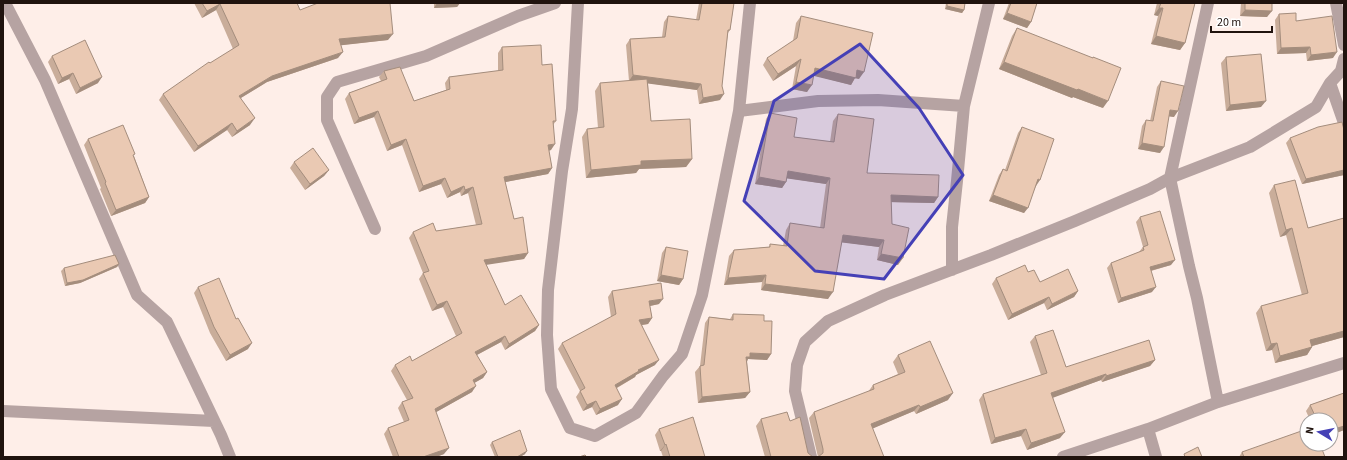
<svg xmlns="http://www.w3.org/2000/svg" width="1347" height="460" font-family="'Source Sans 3',sans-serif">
	<rect width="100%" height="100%" fill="#feeee8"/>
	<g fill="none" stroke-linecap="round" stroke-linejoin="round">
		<path stroke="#b6a3a2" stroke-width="12" d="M5,3l40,77 92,215 30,27 54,113 9,22
			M578,3l-6,106 -10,62 -14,119 -1,45 4,54 19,39 25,8 41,-23 27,-37 19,-22 20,-59 37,-184 11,-108
			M1208,3l-38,175 19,88 8,32 21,104
			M1336,3l8,42
			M1330,83l14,40
			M739,111l79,-10 60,-1 86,6
			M375,229l-48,-109v-23l10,-15 89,-26 92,-40 37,-13
			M952,270v-43l5,-46 7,-75 25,-103
			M3,411l211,10
			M1148,429l8,28
			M811,457l-16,-66 2,-26 8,-23 23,-21 57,-26 106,-40 84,-34 75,-32 20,-11 80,-31 66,-40 14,-24 11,-12 3,-12
			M1063,457l85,-28 70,-27 126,-39"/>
	</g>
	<path fill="#c9ad9a" d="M194,3h103l3,7 88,30 -47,5 -3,13 -71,24 -26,16 9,27 -18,12 -5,-7 -33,22 -35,-52 4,-6 70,-45 -17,-39 -14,8z
		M434,3h26l-3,4 -23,1z
		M699,3h35l-4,27 -2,3 -8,67 -21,4 -2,-14 -49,-7 3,38 41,38 -6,8 -47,2 -3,4 -50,5 -4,-41 5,-8 11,-1 -3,-37 5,-8 29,-2 -3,-36 4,-6 32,-2 2,-15 4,-6 28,4z
		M946,3h19l-1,7 -2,3 -17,-4z
		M1009,3h28l-6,19 -4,6 -24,-9z
		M1157,3h38l-10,40 -5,7 -29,-6 7,-28 -4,-1z
		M1241,3h31l-5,14 -27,-1z
		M1279,14l17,7 37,37 -26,3 -1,-8 -29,1 -2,-34z
		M801,16l58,63 -4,-1 -4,7 -38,-10 -6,17 -15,-3 4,-23 -23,15 -10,-16 4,-7 26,-17 3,-18z
		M1017,28l86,80 -30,-11 -1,1 -73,-29 13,-33z
		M502,47l40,18 14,56 -3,4 -2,25 -2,1 3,17 -4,6 -43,8 9,37 14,34 -4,6 -38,5 19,41 34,20 -4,6 -30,19 -4,-8 -24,13 10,17 -4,6 -9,5 -2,9 -36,20 8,42 -8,3h-43l-9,-23 4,-6 16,-6 -6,-14 4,-6 5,-2 -16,-29 4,-6 17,-4 44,-25 -13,-29 -11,4 -13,-32 4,-6 -14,-35 4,-6 23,-1 40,-6 -8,-32 -7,3 -1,-4 -13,6 -6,-14 -22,8 -17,-47 -15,6 -13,-34 -20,7 -9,-25 4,-6 32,-12 -2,-4 5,-6 30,30 32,-11 -1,-7 4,-6 49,-6v-18z
		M52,56l46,27 -22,11 -7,-15 -11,5 -10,-22z
		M1226,57l35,50 -35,4 -5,-48z
		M1161,81l13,36 -5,-1 -9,37 -22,-4 4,-23 4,-6 4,1 7,-34z
		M770,113l24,24 36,5 3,-21 5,-7 29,59 71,24 -4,6 -43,-1 1,22 6,41 -21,-5 2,-13 -37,-5 -14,57 -67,-9 1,-8 -38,3 5,-29 5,-6 35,-3 1,-3 13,2 3,-16 4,-7 30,5 6,-44 -39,-6 -1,4 -4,6 -27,-4 11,-65z
		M1022,127l14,59 -12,27 -35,-12 10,-26 4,-6 2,1 13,-37z
		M1344,130v45l-42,9 -16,-41 4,-5z
		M88,139l46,17 15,41 -4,6 -34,13 -11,-27 1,-1 -17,-43z
		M294,162l35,8 -5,6 -19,14 -15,-22z
		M1274,185l34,43 36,-10v119l-32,9v1l-5,8 -32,8 -3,-13 -6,1 -10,-38 5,-7 41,-11 -16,-60 -6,2 -11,-44z
		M1140,217l31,48 -20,6 1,21 -34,11 -11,-35 4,-5 28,-11 4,-5 -7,-25z
		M666,247l17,32 -4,6 -22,-4 5,-28z
		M119,264l-2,3 -37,16 -15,3 -4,-15 3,-3z
		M1028,272l12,10 38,9 -4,6 -27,13 -3,-7 -36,17 -16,-36 4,-6z
		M198,287l50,62 -22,12 -16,-28 -16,-40z
		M612,291l47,13 -9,2 2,12 -4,6 -6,1 13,40 -19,10 -1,2 -18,11 1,17 -22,10 -4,-8 -9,4 -7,-14 4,-6 -22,-42 4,-6 49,-26 -3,-20z
		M733,314l31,7 7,33 -4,6 -19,-1 -1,3 3,30 -5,6 -47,5 -3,-31 5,-6 5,-43 4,-6 21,2z
		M1035,336l31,31 89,-7 -5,6 -48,16 -1,-2 -48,17 7,41 -33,12 -6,-14 -30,8 -12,-44 4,-6 58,-19 -11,-33z
		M898,355l50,45 -32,14 -2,-3 -41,17 -55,29 -9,-39 5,-6 54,-20 5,-7 25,-11 -5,-12z
		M1344,393v37l-13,5v-15h-21l-4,-9 4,-6z
		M761,419l29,2 18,32 5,4h-48l-9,-31z
		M659,429l46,28h-42l-2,-6h-1l-5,-16z
		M492,442l33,12 -5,3h-25l-5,-12z
		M1242,452l83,5h-86z"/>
	<path fill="#a48d7d" d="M437,3h23l-3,4 -23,1z
		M220,4l-4,6 -14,8 5,-7z
		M947,6l17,4 -2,3 -17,-4z
		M1159,8h4l-5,8 -4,-1z
		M1245,10l27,1 -5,6 -27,-1z
		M1007,13l24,9 -4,6 -24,-9z
		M393,34l-5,6 -53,6 4,-7z
		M1156,36l29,7 -5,7 -29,-6z
		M1310,47l-4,6 -29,1 4,-6z
		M343,52l-5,6 -71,24 -33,20 5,-6 33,-20z
		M1337,52l-4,6 -26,3 4,-6z
		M801,59l-5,7 -23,15 5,-7z
		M1004,62l74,27 30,12 -5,7 -30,-11 -1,1 -73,-29z
		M815,68l42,2 7,2 -5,7 -4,-1 -4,7 -41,-10z
		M73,73l-4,6 -11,5 4,-6z
		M633,75l68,9 -4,6 -68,-9z
		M102,77l-4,6 -22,11 4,-6z
		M796,82l16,3 -5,7 -15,-3z
		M724,94l-4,6 -21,4 4,-6z
		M1266,101l-5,6 -35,4 4,-6z
		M1170,110l8,1 -4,6 -8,-1z
		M378,111l-4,6 -20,7 5,-6z
		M255,118l-5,7 -18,12 5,-6z
		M232,123l-5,7 -33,22 4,-6z
		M406,139l-4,6 -15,6 4,-6z
		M1142,143l22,4 -4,6 -22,-4z
		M555,144l-4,6 -7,1 4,-6z
		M692,159l-6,8 -47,2 -3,4 -50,5 5,-8 50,-9z
		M552,168l-4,6 -48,9 4,-6z
		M329,170l-5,6 -19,14 5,-6z
		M1344,170v5l-42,9 4,-5z
		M788,171l42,7 -4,6 -42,-6z
		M759,177l27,5 -4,6 -27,-4z
		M445,178l-4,6 -22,8 4,-6z
		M1038,179l2,1 -4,6 -2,-1z
		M464,186l-4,6 -13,6 4,-6z
		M473,187l-5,6 -7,3 4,-6z
		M891,195l47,2 -4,6 -48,-1z
		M993,195l35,13 -4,5 -35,-12z
		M149,197l-4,6 -34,13 5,-6z
		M1292,228l-6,7 -6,2 6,-7z
		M843,235l41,5 -5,7 -41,-5z
		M528,253l-4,6 -45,7 5,-6z
		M881,254l22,4 -5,7 -21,-5z
		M1175,260l-4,5 -25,7 4,-5z
		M119,264l-2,3 -37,16 -15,3 2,-3z
		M661,275l22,4 -4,6 -22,-4z
		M766,275l-4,7 -38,3 4,-7z
		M765,284l68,8 -5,7 -67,-9z
		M1156,287l-4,5 -34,11 3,-5z
		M1078,291l-4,6 -27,13 5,-6z
		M1049,297l-5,6 -36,17 4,-6z
		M663,299l-4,5 -14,3 4,-6z
		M447,301l-4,6 -11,4 5,-6z
		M652,318l-4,6 -13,2 4,-6z
		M539,325l-4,6 -30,19 4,-6z
		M1344,331v6l-39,11 5,-8z
		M505,336l-4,6 -30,16 4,-6z
		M252,343l-4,6 -22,12 4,-6z
		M1277,343l-5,7 -6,1 5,-7z
		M1312,347l-5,8 -32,8 5,-7z
		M750,353l21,1 -4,6 -19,-1 -2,4v-6z
		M659,360l-4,5 -19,10 -1,2 -24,14 4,-6 23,-15z
		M1155,360l-5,6 -48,16 4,-6z
		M487,372l-4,6 -14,8 4,-6z
		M1106,374l-5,6 -54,20 4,-7z
		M476,386l-4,6 -41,23 4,-6z
		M750,392l-5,6 -47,5 4,-6z
		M953,393l-5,7 -32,14 4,-7z
		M622,399l-4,6 -22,10 4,-6z
		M596,401l-4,6 -9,4 4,-6z
		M919,405l-5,6 -47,20 4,-7z
		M1344,426v4l-13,5v-5z
		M1026,429l-5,7 -30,8 4,-6z
		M1065,432l-5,6 -33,12 4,-7z
		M666,444l-5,7h-1l5,-6z
		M449,448l-5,6 -8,3h-13z
		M527,451l-2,3 -5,3h-3z"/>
	<path fill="#eac9b3" stroke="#a48d7d" d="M202,3h95l3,7 18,-7h72l3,31 -54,5 4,13 -71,24 -33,20 16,22 -18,13 -5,-8 -34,23 -35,-52 46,-32 1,1 29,-18 -19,-41 -13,7z
		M702,3h32l-4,27h-2l-6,56 2,8 -21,4 -2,-14 -68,-9 -3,-36 35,-2 3,-21 31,4z
		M947,3h18l-1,7 -17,-4z
		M1011,3h26l-6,19 -24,-9z
		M1161,3h34l-10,40 -29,-7 7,-28h-4z
		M1245,3h27v8l-27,-1z
		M1296,13v8l36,-5 5,36 -26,3 -1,-8 -29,1 -2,-34z
		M801,16l72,17 -9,39 -7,-2 -1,8 -41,-10 -3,17 -16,-3 5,-23 -23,15 -11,-16 30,-20z
		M1017,28l76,30v-1l28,11 -13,33 -30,-12 -1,1 -73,-28z
		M85,40l17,37 -22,11 -7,-15 -11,5 -10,-22z
		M541,45l1,20 10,-1 4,57h-3l2,23 -7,1 4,23 -48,9 10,42 9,-2 5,36 -44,7 21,45 16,-10 18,30 -30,19 -4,-8 -30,16 12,20 -14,8 3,6 -41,23 14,39 -26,9h-24l-11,-29 21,-8 -7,-18 11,-4 -18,-33 15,-9 2,5 50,-28 -15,-32 -10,4 -14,-32 6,-2 -16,-39 20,-9 3,8 46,-7 -9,-37 -8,3 -1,-4 -13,6 -6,-14 -22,8 -17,-47 -15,6 -13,-34 -19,7 -10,-25 38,-14 -3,-8 16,-4 14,34 36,-12 -1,-12 54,-7 -1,-23z
		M1261,54l5,47 -36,4 -4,-48z
		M647,79l4,42 39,-2 2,40 -51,2v4l-50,5 -4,-41 17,-2 -4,-44z
		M1161,81l23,5 -6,25 -8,-1 -6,37 -22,-4 4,-23 7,1z
		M770,113l27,5 -3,19 40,5 4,-28 36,5 -7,54 72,2 -1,22 -47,-2 1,29 17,4 -6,30 -22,-4 3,-14 -41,-5 -10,57 -68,-8 1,-9 -38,3 6,-28 36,-3v-3l17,2 3,-23 34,5 6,-50 -42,-7 -2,11 -27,-5z
		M1342,122l2,8v40l-38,9 -16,-41 28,-11z
		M123,125l12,29 -2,1 16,42 -33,13 -11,-27 1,-1 -18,-43z
		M1022,127l32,12 -14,41 -2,-1 -10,29 -35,-13 10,-26 4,2z
		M313,148l16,22 -19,14 -16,-22z
		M1295,180l13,48 36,-10v113l-34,9 2,7 -32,9 -3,-13 -6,1 -10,-38 47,-13 -16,-65 -6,2 -12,-45z
		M1160,211l15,49 -25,7 6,20 -35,11 -10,-35 33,-13 -1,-3 5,-2 -8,-28z
		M666,247l22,4 -5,28 -22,-4z
		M115,255l4,9 -36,16 -16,3 -3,-15z
		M1025,265l3,7 6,-2 6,12 28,-13 10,22 -26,13 -3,-7 -37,17 -16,-36z
		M219,278l17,41 2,-1 14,25 -22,12 -16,-28 -16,-40z
		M661,283l2,16 -14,2 3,17 -13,2 20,40 -21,10 1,1 -24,14 7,14 -22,10 -4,-8 -9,4 -7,-14 5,-3 -23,-45 54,-29 -4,-23z
		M733,314l31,1v6h8l-1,33 -21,-1v4h-4l4,35 -48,5 -2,-31 4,-1 5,-48 24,3z
		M1053,330l13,37 83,-27 6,20 -49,16v-2l-55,19 14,39 -34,11 -5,-14 -31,9 -12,-44 64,-21 -12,-37z
		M930,341l23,52 -33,14 -1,-2 -48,19 13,33h-66l5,-4v-4l-9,-37 60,-23 -1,-4 32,-13 -7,-17z
		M1344,393v33l-13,4v-10h-14l-7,-15z
		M787,412l3,9 10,-4 8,36 5,4h-42l-10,-38z
		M693,417l12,40h-35l-4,-13 -1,1 -6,-16z
		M1307,429v15h13l5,13h-81l-2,-5z
		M520,430l7,21 -10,6h-19l-6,-15z
		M1198,447l4,10h-17l-1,-3z
		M585,455l2,2h-8z"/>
	<path fill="#4540b6" fill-opacity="0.2" stroke="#4540b6" stroke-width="3" stroke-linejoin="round" d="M860,44l59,64 44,67 -79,104 -69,-8 -71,-70 30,-100z"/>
	<rect width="1347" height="460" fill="none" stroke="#20130e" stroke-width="8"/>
	<g transform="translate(1319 432) rotate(280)"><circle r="19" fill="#ffffff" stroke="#a6a19f"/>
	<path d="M0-3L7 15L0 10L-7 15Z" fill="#4540b6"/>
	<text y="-6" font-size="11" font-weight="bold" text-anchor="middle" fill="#20130e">N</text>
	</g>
	<path d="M1211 26v6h61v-6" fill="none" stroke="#20130e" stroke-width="2"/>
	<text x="1217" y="26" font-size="12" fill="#20130e" stroke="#ffffff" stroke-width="3" paint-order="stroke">20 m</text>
</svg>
